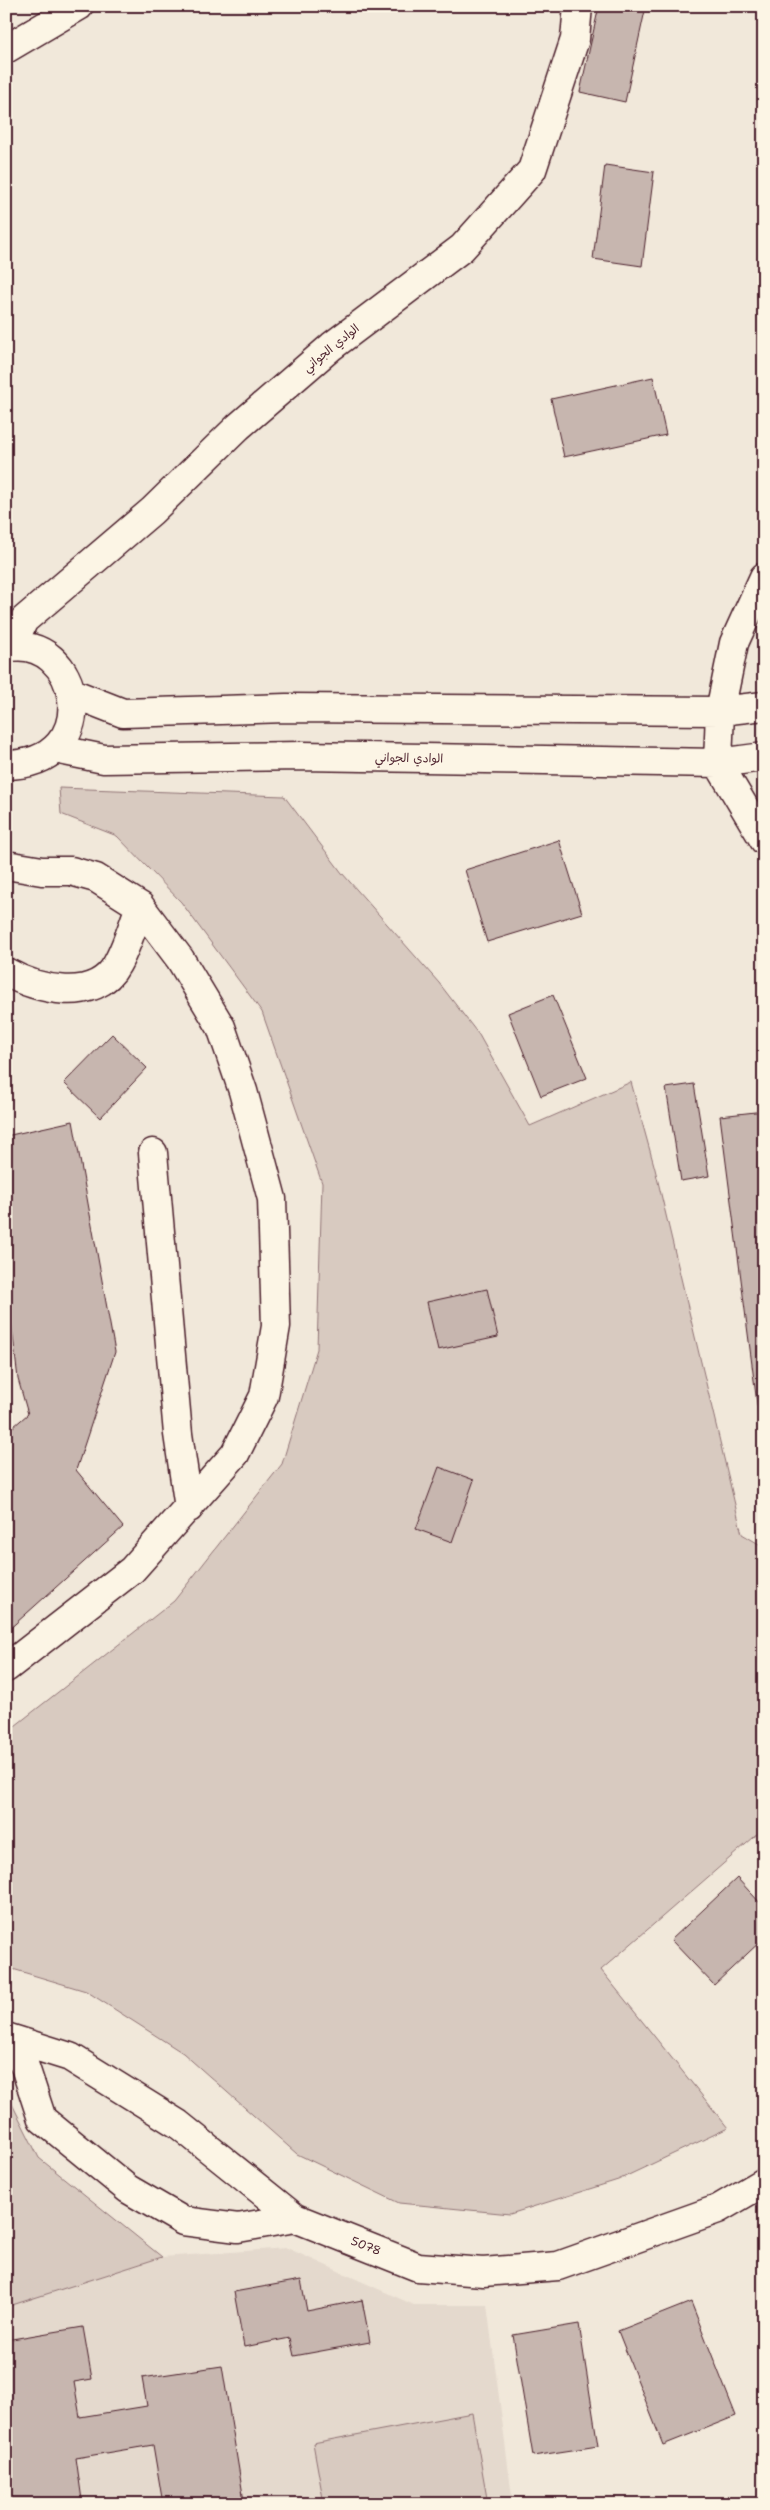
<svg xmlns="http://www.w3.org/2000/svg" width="770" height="2510" font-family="'Shantell Sans','Playpen Sans Arabic',sans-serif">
	<rect width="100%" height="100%" fill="#f1e8da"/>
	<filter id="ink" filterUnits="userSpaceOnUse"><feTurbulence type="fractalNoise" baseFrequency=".02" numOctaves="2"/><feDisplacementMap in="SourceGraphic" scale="10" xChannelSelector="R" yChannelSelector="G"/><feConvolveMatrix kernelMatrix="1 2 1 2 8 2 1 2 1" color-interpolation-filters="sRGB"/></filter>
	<g filter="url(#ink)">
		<path fill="#e4d9cd" d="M287,2248l127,57h73l26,199h-507v-197l156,-50z"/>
		<path fill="#d8cac0" stroke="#917476" d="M59,788l225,8 58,77 97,110 40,52 51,91 101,-44 24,87 87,365 22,13v286l-3,-2 -160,139 127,158 -110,52 -108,34 -111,-11 -102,-49 -114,-101 -97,-62 -80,-24v-234l168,-132 108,-137 35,-115 5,-166 -60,-171 -81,-110 -64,-66 -56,-22z
			M6,2092l33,66 123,99 -156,50z
			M472,2413l16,91h-164l-11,-61z"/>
		<path fill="#c7b6af" stroke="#4a1f2b" d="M599,6h47l-21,96 -45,-10z
			M605,165l49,7 -12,94 -49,-7z
			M653,377l13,58 -102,22 -13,-58z
			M559,840l23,73 -95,29 -22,-72z
			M553,995l34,83 -46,18 -33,-83z
			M112,1034l35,34 -47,50 -36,-35z
			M694,1084l15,92 -28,5 -15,-93z
			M764,1111v347l-44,-342z
			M73,1121l42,231 -39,118 47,57 -117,105v-199l22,-19 -10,-35 -12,-102v-141z
			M487,1289l11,48 -60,13 -11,-48z
			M439,1467l35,13 -22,62 -36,-13z
			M737,1878l27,29v31l-50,47 -43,-45z
			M301,2280l6,31 55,-11 8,42 -76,14 -4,-18 -46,9 -10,-55z
			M691,2302l45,114 -73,29 -45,-114z
			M579,2324l19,122 -65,10 -20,-121z
			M83,2327l9,52 -18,3 6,35 67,-11 -5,-28 80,-12 22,135 -13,3h-68l-10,-59 -77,13 6,42 -23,4h-53v-111h3l-3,-18v-35z"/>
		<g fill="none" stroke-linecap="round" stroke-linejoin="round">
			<defs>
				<path id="minor" d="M6,49l73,-43
					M764,577l-30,66 -14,68 -2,52 46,77
					M11,647l13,-27 128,-109 86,-84 94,-81 130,-98 70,-78 43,-131 3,-33
					M6,648c74,-17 102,116 0,117
					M72,693l51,20 163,-5 434,3 44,-5
					M55,749l49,10 198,-3 416,7 46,-6
					M6,865l36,6h29l25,7 44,28 40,53 41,68 22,64 29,108 4,127 -12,70 -29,58 -103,116 -126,98
					M6,972c32,18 90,32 111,-8 10,-18 16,-39 23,-58
					M153,1153l25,281 11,74
					M6,2037l64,20 108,67 117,94 123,49 65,5 75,-6 160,-57 46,-27
					M9,2038l16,29 17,52 86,70 55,32 55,7 57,-10"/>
			</defs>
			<use href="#minor" stroke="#4a1f2b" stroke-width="31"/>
			<use href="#minor" stroke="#fcf5e5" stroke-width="28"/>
		</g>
	</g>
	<g text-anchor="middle" stroke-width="4" stroke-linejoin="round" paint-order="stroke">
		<g font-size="12" fill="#4a1f2b" stroke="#fcf5e5">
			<text transform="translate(331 348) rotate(-39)" y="4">الوادي الجواني</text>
			<text transform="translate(409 758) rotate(1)" y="4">الوادي الجواني</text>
			<text transform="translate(366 2246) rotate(21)" y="4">5078</text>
		</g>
	</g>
	<rect width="770" height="2510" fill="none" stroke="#fcf5e5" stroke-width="25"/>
	<rect x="12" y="12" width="745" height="2485" fill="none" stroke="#4a1f2b" stroke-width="2" filter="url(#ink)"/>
</svg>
